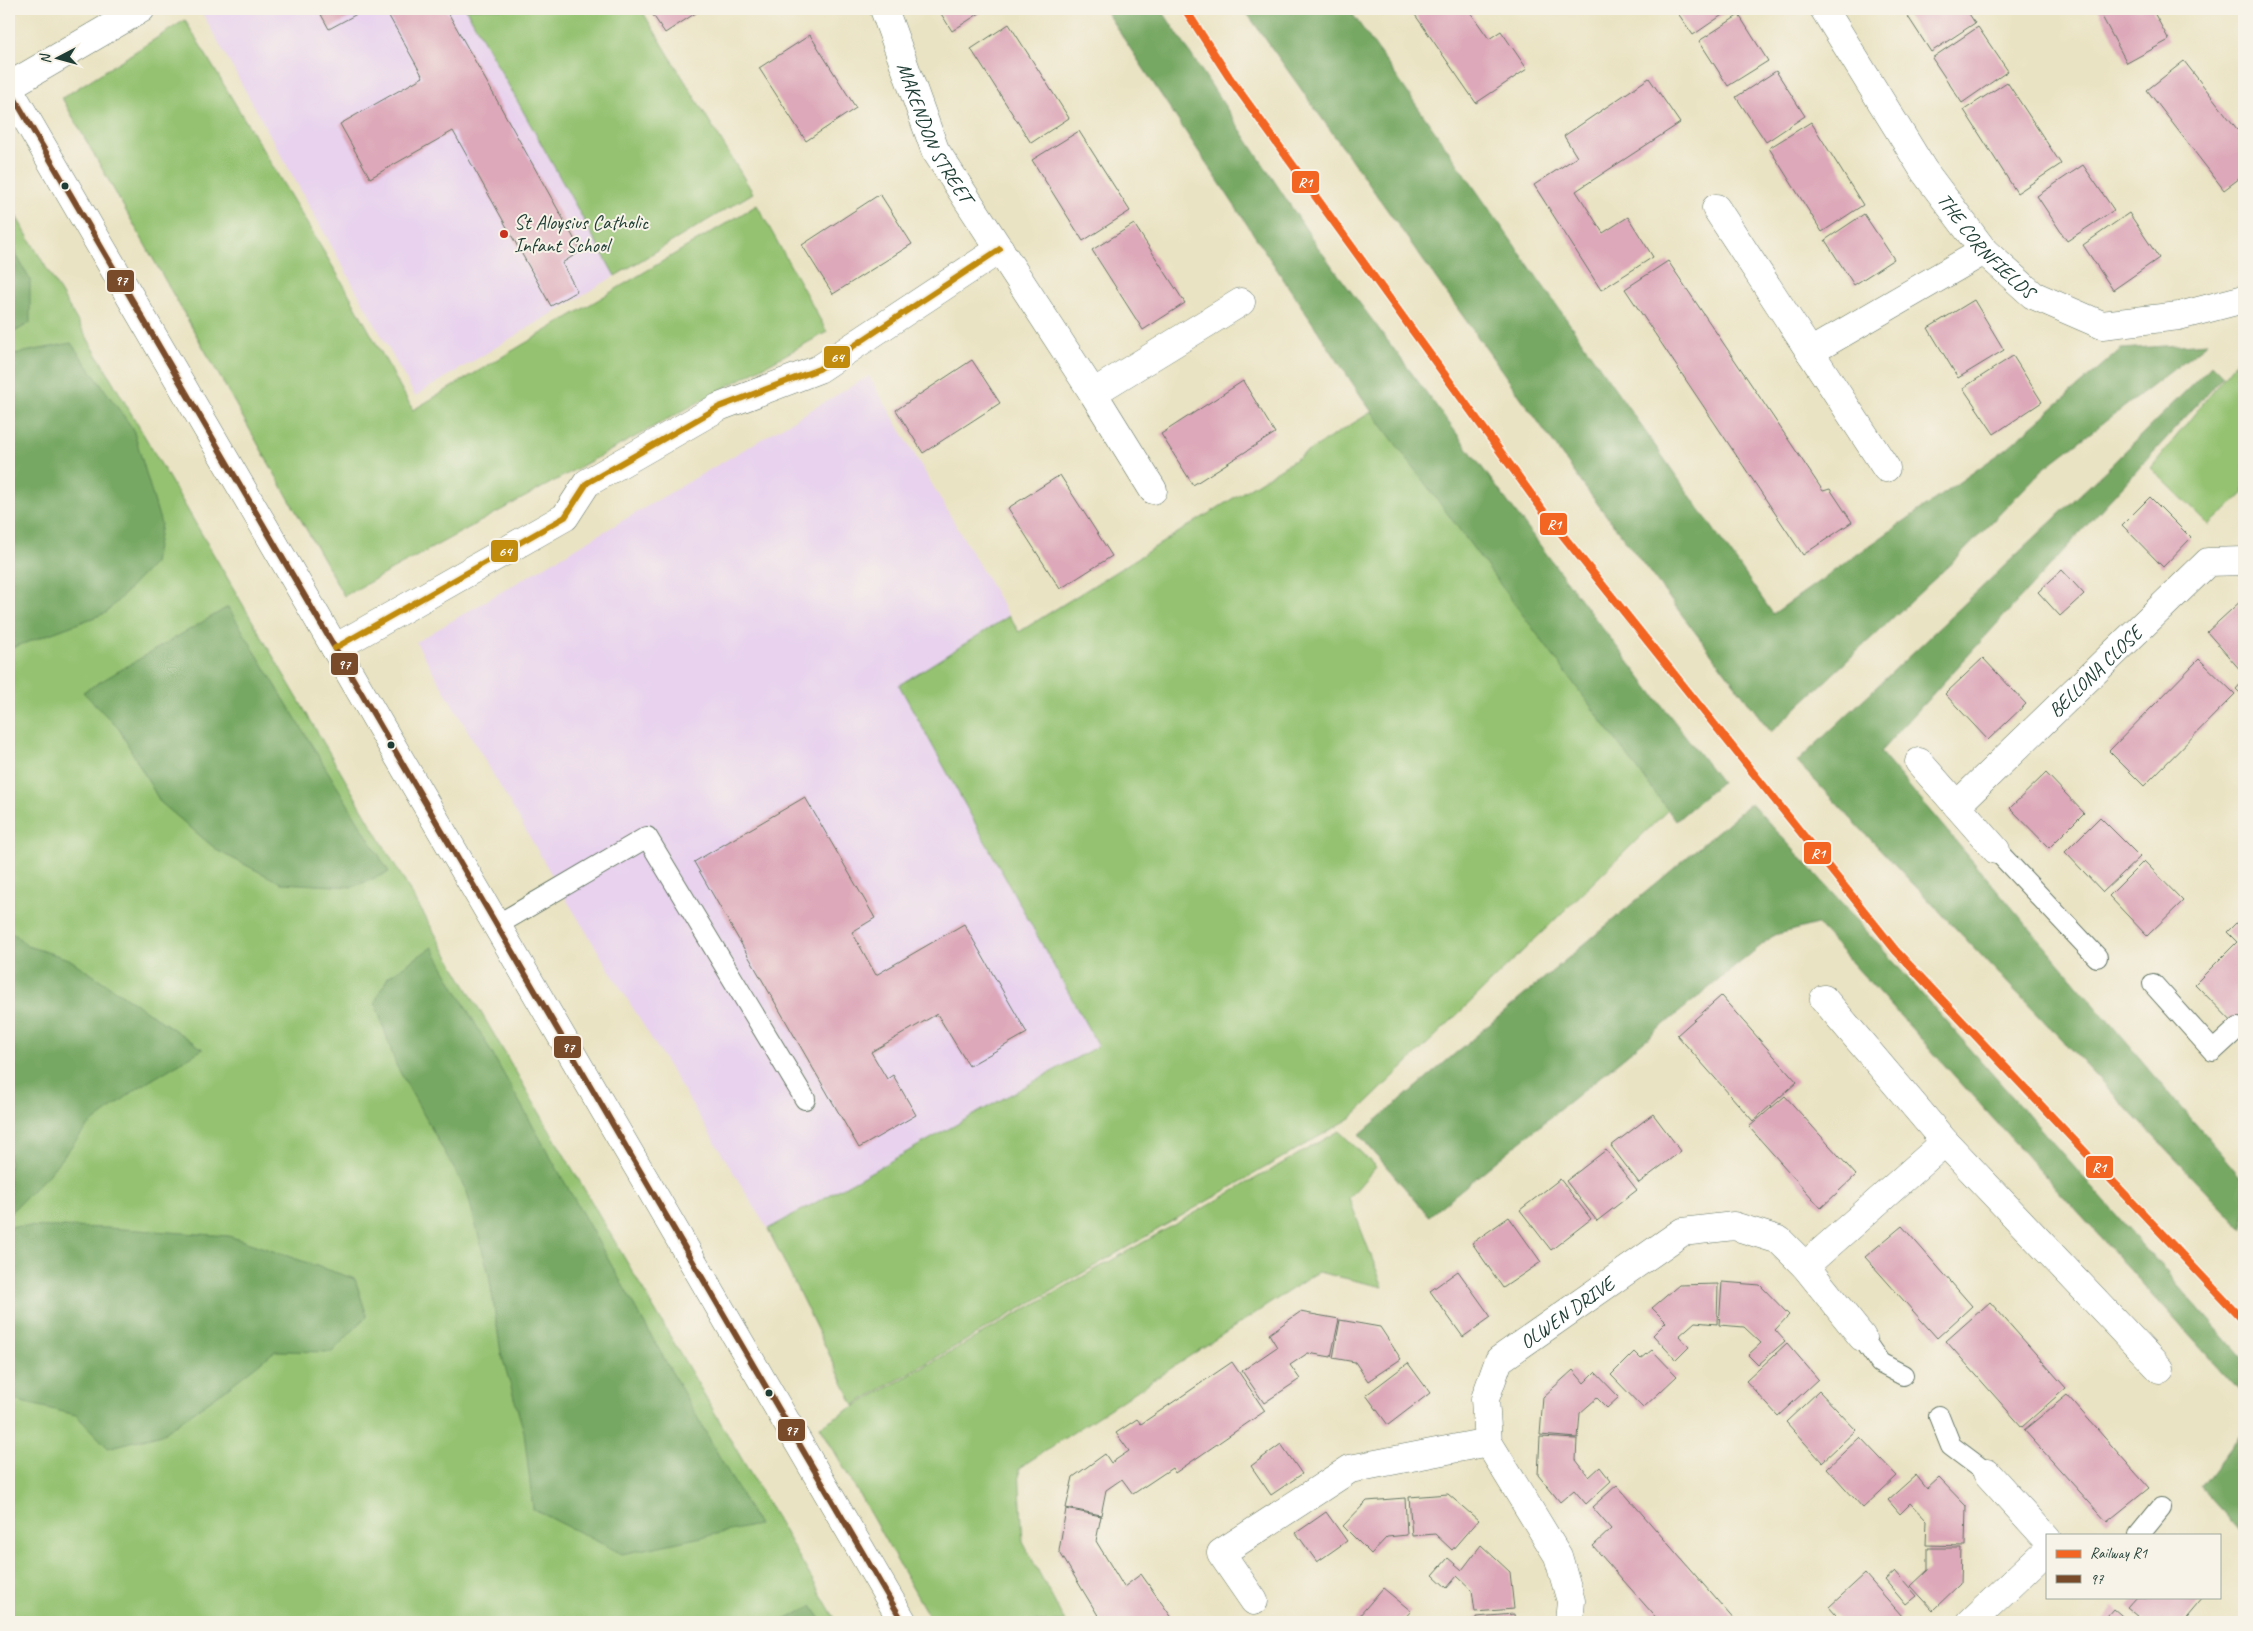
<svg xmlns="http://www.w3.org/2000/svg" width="2253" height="1631" font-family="Caveat,sans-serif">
	<rect width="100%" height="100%" fill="#f7f3e8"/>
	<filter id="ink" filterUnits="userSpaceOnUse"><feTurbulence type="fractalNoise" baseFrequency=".02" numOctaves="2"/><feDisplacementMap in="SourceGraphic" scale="10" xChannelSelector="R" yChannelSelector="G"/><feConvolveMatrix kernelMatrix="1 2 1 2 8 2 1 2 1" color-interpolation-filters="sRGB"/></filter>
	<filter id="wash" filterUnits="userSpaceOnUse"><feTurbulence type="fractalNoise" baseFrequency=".0096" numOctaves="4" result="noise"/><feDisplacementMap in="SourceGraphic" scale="20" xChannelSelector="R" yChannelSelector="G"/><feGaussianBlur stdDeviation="1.12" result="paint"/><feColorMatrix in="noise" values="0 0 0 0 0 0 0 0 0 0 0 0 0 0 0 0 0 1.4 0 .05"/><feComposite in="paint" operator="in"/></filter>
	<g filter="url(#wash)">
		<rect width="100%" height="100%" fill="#eae3c3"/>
		<path fill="#e8d2ee" d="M200,9h441l112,184 -338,203z
			M869,376l149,256 366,-228 -33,714 -497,287 -86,-176 -208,-340 -144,-247z"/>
		<path fill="#94c271" stroke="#5a8052" d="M466,9h175l112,184 -138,83z
			M185,20l160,267 68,123 344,-205 70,127 -483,264 -282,-498z
			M9,204l828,1418h-828z
			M2244,352v141l-35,32 -58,-57z
			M1384,404l289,401 -322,313 -497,287 -86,-176 330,-183 -199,-361 110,-69 10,16z
			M1339,1131l37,36 -27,31 34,89 -65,-15 -299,196 4,74 42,80h-133l-112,-196z"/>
		<path fill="#77a863" stroke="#4b724c" d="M1104,9h57l156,237 266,357 138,179 -45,39 -307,-413z
			M1244,9h105l424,605 233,-165 115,-100 87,-6 -165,126 -83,86 -189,177 -187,-246z
			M9,241l21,39v43l-21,12z
			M71,343l62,86 28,95 -7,39 -48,50 -97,36v-294z
			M2212,365l11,11 -343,376 364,429v50l-447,-469 309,-292z
			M228,607l161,265 -36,15 -72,-4 -63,-32 -58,-49 -41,-73 -36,-37z
			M1751,803l82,90 411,467v36l-427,-472 -43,11 -345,281 -70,-81z
			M9,928l18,18 42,13 134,90 -65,39 -50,38 -40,49 -39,39z
			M432,947l326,578 -136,29 -89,-45 -9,-77 -23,-79 -12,-78 -22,-83 -71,-127 -21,-63 13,-25z
			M10,1226l98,2 121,8 126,43 12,37 -35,36 -57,-1 -50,39 -63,44 -54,14 -32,-33 -67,-16z
			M2244,1430v104l-43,-47z
			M812,1606l11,16h-42z"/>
		<g id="blocks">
			<path fill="#dda8b9" d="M318,9h48l-37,20z
				M385,9h61l135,242 -19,12 15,28 -26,15 -98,-175 -83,47 -30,-54 83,-47z
				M649,9h53l-37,24z
				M938,9h48l-34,22z
				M1411,9h57l21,30 12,-8 26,38 -51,34z
				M1675,9h56l-38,26z
				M1903,9h63l9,14 -44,29z
				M2098,9h54l17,31 -42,23z
				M1739,15l29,46 -40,25 -29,-45z
				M1009,24l60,94 -38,25 -60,-94z
				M1978,27l30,44 -46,32 -30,-45z
				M810,35l46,73 -50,33 -47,-73z
				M2184,61l60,77v37l-20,15 -77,-100z
				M1776,71l29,45 -39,26 -30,-45z
				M1649,78l31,45 -104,68 27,42 25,-16 25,40 -52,33 -67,-105 43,-28 -13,-21z
				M2007,82l54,82 -44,29 -53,-83z
				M1811,122l52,83 -41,27 -53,-84z
				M1079,131l51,80 -47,30 -51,-81z
				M2083,165l31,45 -47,31 -30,-45z
				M880,194l32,50 -79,50 -31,-49z
				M2129,213l30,45 -46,32 -30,-45z
				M1864,214l30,45 -40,26 -29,-45z
				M1134,224l51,79 -42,27 -51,-80z
				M1668,261l155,230 7,-2 22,33 -49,33 -178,-266z
				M1974,300l30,50 -46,28 -30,-50z
				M2013,356l29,46 -48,32 -31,-46z
				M972,360l28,43 -77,50 -27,-43z
				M1243,381l32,52 -82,52 -32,-51z
				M1060,475l52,81 -52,33 -52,-81z
				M2150,497l41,41 -28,29 -41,-42z
				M2062,570l22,24 -24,22 -22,-24z
				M2244,598v72l-2,2 -35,-40z
				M1983,658l43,46 -38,36 -43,-46z
				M2199,659l36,35 -91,92 -35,-35z
				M2244,680v17l-8,-8z
				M2046,773l38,40 -35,35 -39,-40z
				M805,797l70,121 -23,14 24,43 88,-51 63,109 -58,33 -32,-52 -66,38 16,27 6,-4 23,40 -57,33 -165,-286z
				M2100,817l40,40 -37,35 -38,-40z
				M2144,861l39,40 -36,35 -38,-40z
				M2244,915v119l-49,-50 42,-42 -10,-10z
				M1721,996l76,86 -44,39 -76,-86z
				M1785,1096l71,79 -35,33 -72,-81z
				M1653,1114l28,37 -42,32 -28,-37z
				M1606,1150l31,40 -40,31 -31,-40z
				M1560,1179l31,40 -40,31 -31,-40z
				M1509,1217l32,45 -38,26 -31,-45z
				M1902,1226l70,80 -35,32 -72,-81z
				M1458,1271l33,46 -28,20 -33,-46z
				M1722,1282l38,3 29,30 -14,15 10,11 -27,24 -10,-10 13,-12 -17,-16 -25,-2z
				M1718,1284l-1,40 -22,-2 -16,14 10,11 -13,13 -23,-25 13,-13 -14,-14 27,-23z
				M1990,1302l76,86 -44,39 -76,-86z
				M1300,1312l39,7 -8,38 -23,-4 -18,12 10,14 -36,24 -22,-32 35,-24 -8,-13z
				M1340,1320l40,7 21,32 -33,22 -13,-19 -22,-4z
				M1787,1343l31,36 -40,37 -32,-35z
				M1652,1350l25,26 -34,32 -32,-33 23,-23 7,7z
				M1232,1362l33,49 -90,62 -3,-5 -39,26 -11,-15 -16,11 -5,25 -35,-7 7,-31 32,-23 6,9 18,-12 -13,-18 21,-14 4,5z
				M1408,1363l22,30 -42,32 -22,-30z
				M1573,1370l11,13 11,-11 24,25 -12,11 -10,-10 -17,15 -2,25 -38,-3 3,-38z
				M1819,1391l37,39 -34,32 -36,-40z
				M2067,1395l82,93 -42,34 -83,-92z
				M1540,1437l37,2 -1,21 13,17 11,-10 11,14 -25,23 -12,-14 -14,12 -22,-27z
				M1860,1437l37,39 -34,32 -36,-40z
				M1281,1444l21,30 -31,21 -20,-29z
				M1916,1475l11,14 12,-11 27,28 -1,40 -39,-1 1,-25 -16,-17 -11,11 -12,-14z
				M1617,1485l119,137h-76l-67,-76 18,-17 -19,-22z
				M1448,1494l30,26 -26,30 -17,-16 -23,2 -3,-39z
				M1405,1498l2,37 -20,2 -16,17 -28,-28 24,-25z
				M1066,1509l35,7 -5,25 28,46 17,-13 34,48h-73l-43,-71z
				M1326,1512l21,29 -30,21 -21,-29z
				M1481,1545l29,27 4,37 -39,3 -3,-22 -15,-14 -10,12 -14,-13 15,-17 14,12z
				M1928,1548h33l-1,36 -27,26 -22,-24 17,-16z
				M1895,1571l22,25 -11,9 -21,-25z
				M1865,1574l37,42 -7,6h-53l-13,-15z
				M1383,1588l28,23 -10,11h-47z
				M2136,1597h67l-21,25h-37l-18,-15z
				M2113,1608l16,14h-28z
				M1514,1614l1,8h-39v-5z"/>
		</g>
	</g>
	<g filter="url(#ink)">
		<use href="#blocks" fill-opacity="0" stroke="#676" stroke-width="1"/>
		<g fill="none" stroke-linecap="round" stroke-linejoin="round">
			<defs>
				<path id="lane" d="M1996,850l101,107
					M497,925l150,-88 158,262
					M2153,984l60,67 25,-23
					M1862,1337l18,26 23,12
					M1939,1416l12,30 36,27
					M2139,1535l22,-27"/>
				<g id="street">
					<path id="s1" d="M884,9l51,141 158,243 60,97"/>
					<path id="s2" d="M1824,9l100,162 60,80 49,44 69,30 77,-9 65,-17"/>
					<path d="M9,86l132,-77"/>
					<path d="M9,89l894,1533"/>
					<path d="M1716,208l170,260"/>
					<path d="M1810,352l174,-101"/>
					<path d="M1093,393l148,-91"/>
					<path d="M335,648l230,-131 22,-34 132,-76 100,-38 181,-120"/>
					<path d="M1919,762l77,88"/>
					<path id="s3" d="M1957,805l251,-243 36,-1"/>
					<path d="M1824,999l121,143 215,227"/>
					<path d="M1805,1266l140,-124"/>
					<path d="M1987,1473l60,66"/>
					<path d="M1254,1601l-33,-48 129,-84 138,-27"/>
					<path id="s4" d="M1569,1622l2,-21 -13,-45 -70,-114 -3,-43 14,-39 183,-128 52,-6 45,14 26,26 57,71"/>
					<path d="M1971,1622l76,-72"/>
				</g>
			</defs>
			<use href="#lane" stroke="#676" stroke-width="22"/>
			<use href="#street" stroke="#676" stroke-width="29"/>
			<use href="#lane" stroke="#fff" stroke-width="20"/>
			<use href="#street" stroke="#fff" stroke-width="28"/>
			<defs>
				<path id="bus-1" d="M9,89l894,1533"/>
				<path id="bus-2" d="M335,648l230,-131 22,-34 132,-76 100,-38 181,-120"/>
			</defs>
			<use href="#bus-1" stroke="#f7f3e8" stroke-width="10"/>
			<use href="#bus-2" stroke="#f7f3e8" stroke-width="10"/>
			<use href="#bus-1" stroke="#7a4b2a" stroke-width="6"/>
			<use href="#bus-2" stroke="#c18c0d" stroke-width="6"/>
			<defs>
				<path id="rail-1" d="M1185,9l44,68 315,435 352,439 348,370"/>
			</defs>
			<use href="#rail-1" stroke="#f7f3e8" stroke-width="11"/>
			<use href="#rail-1" stroke="#f26522" stroke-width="8"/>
		</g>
	</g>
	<g fill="#1f3d34" stroke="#f7f3e8" stroke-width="2">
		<circle cx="65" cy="186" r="4.5"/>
		<circle cx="391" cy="745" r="4.5"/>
		<circle cx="769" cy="1393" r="4.5"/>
	</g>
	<circle fill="#c8321e" stroke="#f7f3e8" stroke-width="2" cx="504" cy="234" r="5"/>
	<g text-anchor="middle" stroke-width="4" stroke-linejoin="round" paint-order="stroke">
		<g font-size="20" fill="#1f3d34" stroke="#f7f3e8">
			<text dy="7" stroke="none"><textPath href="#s1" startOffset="134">MAKENDON STREET</textPath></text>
			<text dy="7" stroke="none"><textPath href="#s2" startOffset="288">THE CORNFIELDS</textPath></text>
			<text dy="7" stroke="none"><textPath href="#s3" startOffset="192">BELLONA CLOSE</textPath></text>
			<text dy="7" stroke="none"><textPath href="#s4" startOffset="369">OLWEN DRIVE</textPath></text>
		</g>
		<g font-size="20" fill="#1f3d34" stroke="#f7f3e8" text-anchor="start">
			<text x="514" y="229">St Aloysius Catholic<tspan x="514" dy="23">Infant School</tspan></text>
		</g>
	</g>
	<g stroke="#f7f3e8" stroke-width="2">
		<rect x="1291" y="170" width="29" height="24" rx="5" fill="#f26522"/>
		<rect x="106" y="269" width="29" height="24" rx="5" fill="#7a4b2a"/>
		<rect x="823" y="345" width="28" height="24" rx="5" fill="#c18c0d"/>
		<rect x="1539" y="512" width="29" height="24" rx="5" fill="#f26522"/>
		<rect x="490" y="539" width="29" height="24" rx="5" fill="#c18c0d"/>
		<rect x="330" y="652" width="29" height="24" rx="5" fill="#7a4b2a"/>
		<rect x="1803" y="841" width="29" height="24" rx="5" fill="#f26522"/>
		<rect x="553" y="1035" width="29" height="24" rx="5" fill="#7a4b2a"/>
		<rect x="2085" y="1155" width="29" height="24" rx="5" fill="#f26522"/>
		<rect x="777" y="1418" width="29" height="24" rx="5" fill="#7a4b2a"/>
	</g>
	<g font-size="14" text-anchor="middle" font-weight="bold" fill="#fff">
		<text x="1305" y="187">R1</text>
		<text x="121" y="285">97</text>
		<text x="837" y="362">64</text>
		<text x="1554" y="529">R1</text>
		<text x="505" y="556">64</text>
		<text x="344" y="669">97</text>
		<text x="1818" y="858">R1</text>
		<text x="568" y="1052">97</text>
		<text x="2099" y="1172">R1</text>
		<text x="791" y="1435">97</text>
	</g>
	<rect width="2253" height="1631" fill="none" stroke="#f7f3e8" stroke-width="30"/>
	<rect x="2046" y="1534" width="175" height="65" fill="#f7f3e8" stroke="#a1aaa0"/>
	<rect x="2056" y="1550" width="25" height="8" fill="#f26522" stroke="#a1aaa0"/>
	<text x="2090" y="1558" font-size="15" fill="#1f3d34">Railway R1</text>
	<rect x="2056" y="1575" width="25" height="8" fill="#7a4b2a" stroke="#a1aaa0"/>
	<text x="2090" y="1584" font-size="15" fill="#1f3d34">97</text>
	<g transform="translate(58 58) rotate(264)" stroke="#f7f3e8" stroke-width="4" paint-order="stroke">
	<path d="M0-4L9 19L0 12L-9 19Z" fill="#1f3d34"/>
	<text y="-8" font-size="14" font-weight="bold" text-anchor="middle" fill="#1f3d34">N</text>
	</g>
</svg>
